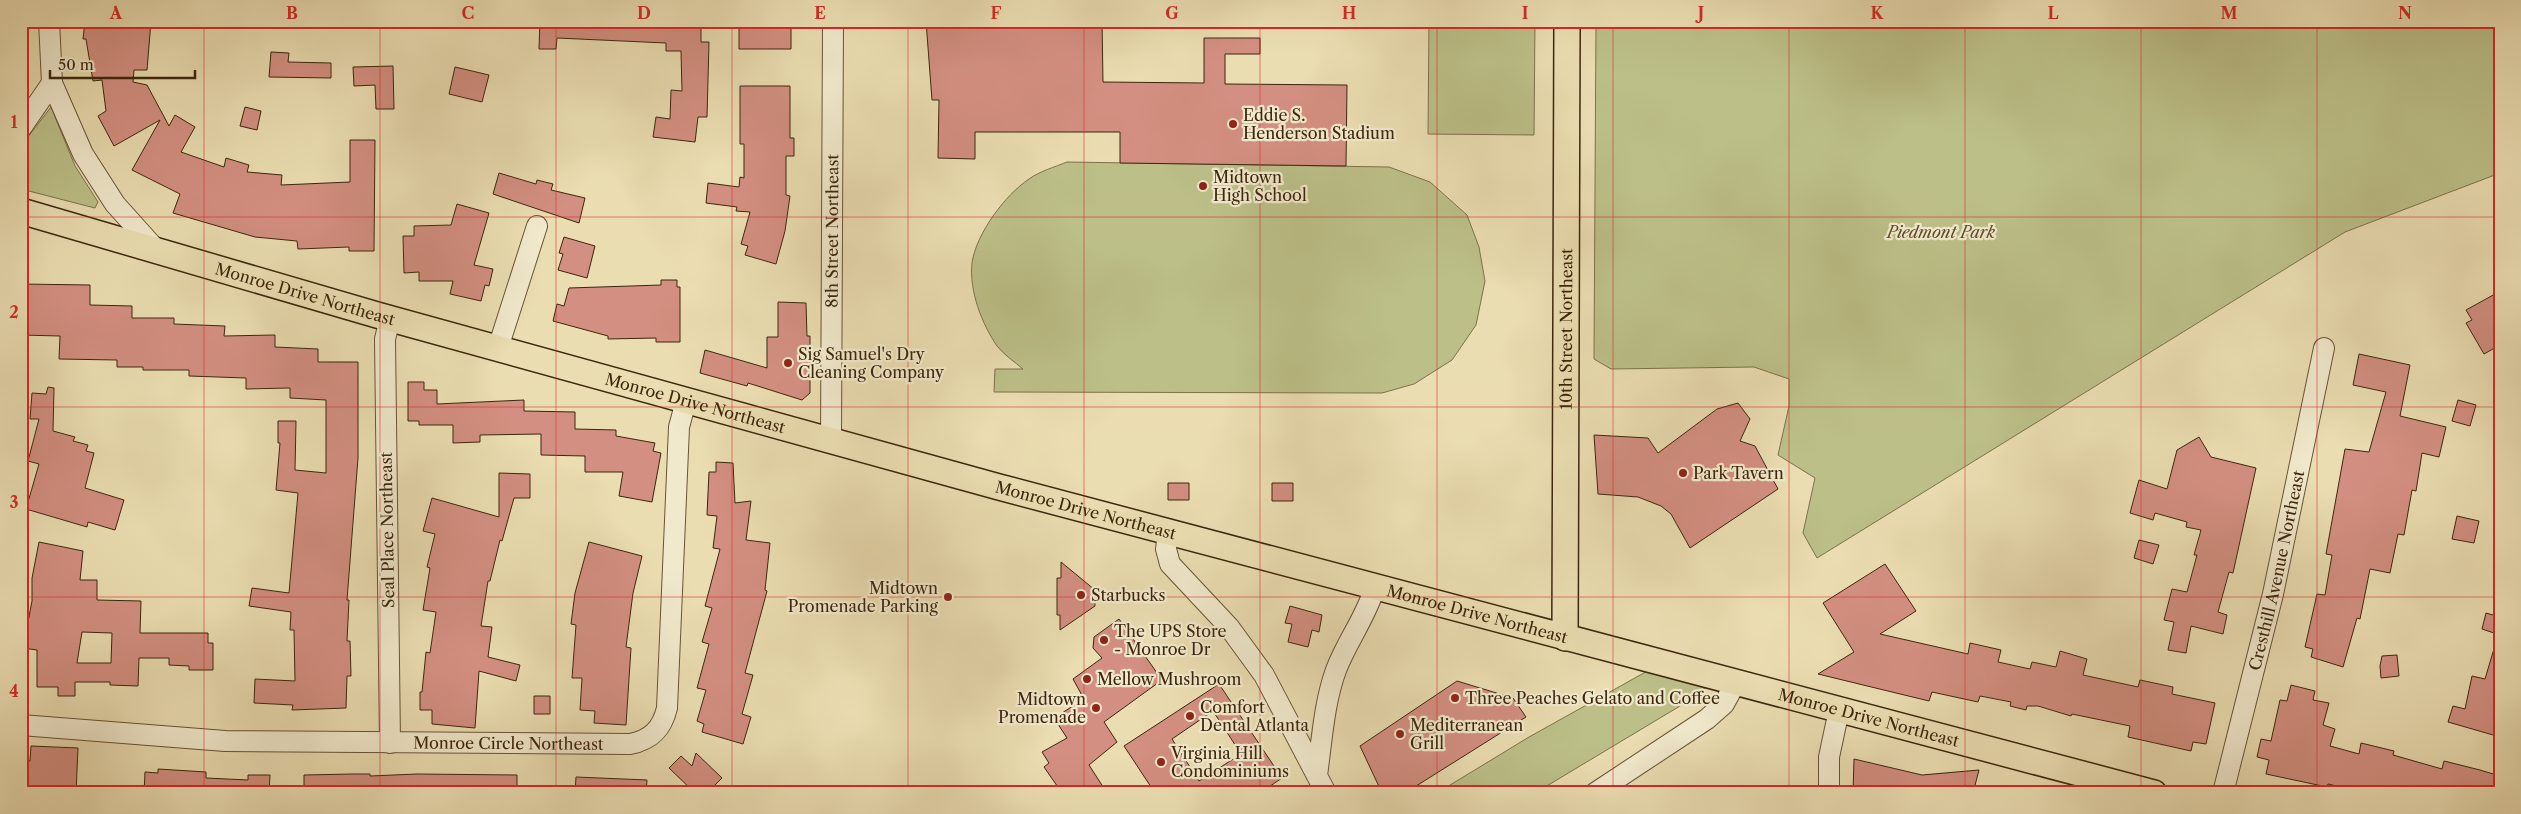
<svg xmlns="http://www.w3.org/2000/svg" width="2521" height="814" font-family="'Libre Caslon Text',serif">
	<rect width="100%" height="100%" fill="#eaddb1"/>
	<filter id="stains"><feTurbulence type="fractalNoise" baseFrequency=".004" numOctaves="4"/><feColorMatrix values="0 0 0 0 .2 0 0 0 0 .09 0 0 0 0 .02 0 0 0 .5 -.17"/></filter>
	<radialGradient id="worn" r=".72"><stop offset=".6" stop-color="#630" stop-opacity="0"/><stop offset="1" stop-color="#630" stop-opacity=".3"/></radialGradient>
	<path fill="#bcbf88" stroke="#7c724a" d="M1429,21h106l-1,114 -106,-1z
		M1596,21h904v152l-155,59 -528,326 -14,-25 12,-55 -37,-23 11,-49v-27l-35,-12 -143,2 -17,-10z
		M51,107l24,59 23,36 -3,6 -74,-19v-43z
		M1067,162l322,5 41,15 37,33 12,32 6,34 -9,44 -24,35 -38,24 -32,9 -388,-1 1,-23h28c-8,-7 -19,-14 -26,-23 -15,-22 -28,-55 -25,-83 4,-29 33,-68 57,-84 11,-8 26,-12 38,-17z
		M1651,669l59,15 -25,19 -150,90h-98l92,-56z"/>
	<path fill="#d38f81" stroke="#3d260c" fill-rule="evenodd" d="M85,21h66l-4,49h-13l-1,12 14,3 22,41 6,-11 20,12 -14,25 43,15 2,-9 23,7 -2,7 35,3 -1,10 69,-3v-42h25l-1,111h-25v-4l-51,2 -1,-8 -42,-4 -82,-24 7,-19 -48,-24 28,-50 -46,26 -16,-30 8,-5 -4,-31 -9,1 -7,-42h-3z
		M540,21h161v21h8l-2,75h-9l-3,25 -42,-5 3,-20 14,2 1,-29 11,1 -1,-40h-15v-8l-109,-5 -1,11h-17z
		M739,21h52v28h-52z
		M926,21h176l1,61 101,1v-45h56v16h-35v30l122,1 -1,81 -226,-3v-31h-145v27l-37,-1 1,-58h-7z
		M271,52l18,1 -1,9 43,1v15l-62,-1z
		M393,66l1,43h-18l-1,-24 -21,1 -1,-19z
		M455,67l34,8 -7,27 -33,-8z
		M740,86h50v52h4v18h-8v39l4,1 -5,35 -9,33 -31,-9 3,-9 -7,-2 9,-32 -14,-1 1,-4 -31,-4 2,-20 31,4 1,-10 4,1v-34h-4z
		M245,107l16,4 -4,19 -17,-4z
		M499,173l37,11 1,-4 16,4 -2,6 34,8 -6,25 -86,-29z
		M457,204l32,9 -15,52 19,4 -4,17 -4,-1 -4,16 -31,-7 3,-13h-34v-9l-15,1 -1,-37h11v-10l37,-1z
		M564,237l31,9 -8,32 -29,-8 5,-16 -4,-1z
		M661,280h16v7h3v55h-24v-4l-48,1v-3l-55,-15 4,-17 7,2 5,-18 92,-3z
		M21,284l69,1v20l42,1v12h42v6l51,2 -1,10 51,-1v12l43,2v13h40v96l-11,142h2l-2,41h3l1,35h-4l-1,32 -54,2 1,-5 -39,-2 1,-24 40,2 -1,-51h-4l1,-18 -42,-6 3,-18 37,5 9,-100 -22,-3 4,-47h-2v-22h18l-1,49 31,3v-73l-36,-2v-10l-44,1v-11l-57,-2v-6h-46v-3h-26v-7l-58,-1 1,-23 -39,-1z
		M2495,294l5,8v43l-16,9 -18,-31 6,-3 -6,-10z
		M778,302l28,1 1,33h3v57l-8,7 -54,-17 -1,3 -47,-13 5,-23 62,18v-31h11z
		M2359,354l51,11 -10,51 46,11 -7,30 -17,-4 -6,38 -4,-1 -8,45 -6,-1 -8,39 -20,-4 -10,50 -3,-1 -14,49 -32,-10 2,-8 -8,-2 12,-53 8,1 7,-40 -6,-1 19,-105 24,3 17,-60 -33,-7z
		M408,382h16v8h13v14l87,-4v11l51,1v17l41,1v6l39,7 -2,8 8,2 -9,49 -33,-6 4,-24h-38v-16l-44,-1v-21l-61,1v7l-27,1v-18h-34v-4h-11z
		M48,387l6,1 -1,43 22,6 -2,4 15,4 -2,6 8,2 -9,35 39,12 -9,30 -27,-8 -1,5 -61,-18 13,-45 -11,-3 11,-42h-9l2,-26 14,1z
		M2458,400l18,5 -6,21 -18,-5z
		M1738,403l12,16 -10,22 15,5 23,43 -88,59 -19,-34 -10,-8 -23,-9 -40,-3 -4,-59 54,3 10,15 59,-44z
		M2199,437l12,20 45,11 -23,105 -4,-1 -11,40 9,3 -4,19 -32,-8 -5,27 -18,-3 6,-28 -10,-2 8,-31 15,3 10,-37h-3l7,-25 -15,-3 1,-5 -32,-9 -2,7 -23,-7 9,-33 28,9 10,-39z
		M716,462l17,1 2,40 16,-2 -5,39 24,3 -5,47 2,1 -22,82 8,2 -11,39 9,3 -8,27 -41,-12 2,-8 -7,-3 9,-31 -9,-2 12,-44 -7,-2 10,-34 -7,-2 15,-57 -7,-1 4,-32 -10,-1 2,-43h7z
		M499,473l31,1v24h-16l-12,43 -2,-1 -10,41h-2l-7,45 11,1 -4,30 32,8 -4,16 -37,-10 -4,57 -43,-4v-14h-12v-18h2l4,-40 4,1 6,-41 -13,-2 7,-42 -3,-1 8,-33 -12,-3 9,-33 67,19z
		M1168,483h21v17h-21z
		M1272,483h21v18h-21z
		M2457,516l22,5 -5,22 -22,-4z
		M2139,540l20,5 -6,19 -19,-6z
		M39,542l44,9 -3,29h17v20l44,1 -1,32h68v10h5v27h-24v-4l-20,-1v-7h-30l-1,28 -28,-1v-3h-35v14h-17v-9h-21v-37l-14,-2 9,-47v-23zM82,632l30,1 -1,30h-34z
		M589,542l53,14 -9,37 -7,54 5,1 -5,77 -32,-2 1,-12 -15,-1 2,-32h-10l4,-53 -5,-1 4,-31z
		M1061,562l34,28v16l-35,24v-15h-3v-37h4z
		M1885,564l31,47 -36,23 88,20 2,-11 31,7 -3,12 32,7 2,-7 24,5 4,-16 27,8 -4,16 55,12 2,-7 33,7 -1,7 43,9 -9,41 -13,-2 -2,9 -63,-14 2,-11 -58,-12 -1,2 -33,-10h-11l-1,4 -16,-4 1,-4 -31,-6 -2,6 -46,-10 -3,9 -111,-27 36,-22 -31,-49z
		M1290,606l32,9 -3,17 -7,-2 -4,17 -20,-5 4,-18 -7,-1z
		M2486,613l14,4v18l-18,-6z
		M1119,619l43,61 -58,42 13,20 -28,23 18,28h-45l-18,-26 5,-4 -7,-11 25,-14 -13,-20 30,-19 -11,-20 29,-21 -9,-10 1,-11z
		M2496,642l4,1v94l-52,-15 5,-16 12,3 7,-33 13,3z
		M2397,655l2,21 -18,2 -1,-12 2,-10z
		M1457,681l56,17 13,19 -121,76h-23l-22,-47z
		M1219,684l63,94 -22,15h-105l-31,-47zM1213,711l28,43 -42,27 -27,-42z
		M2291,685l24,6 -2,9 16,3 -6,22 12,4 -5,17 29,8 2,-11 33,8 -1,4 49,14 2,-8 36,9 20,6v17h-133l-39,-9 -1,3 -61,-13 3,-14 -12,-3 4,-18 10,2 9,-41 7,1z
		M534,696h16v18h-16z
		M31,746l47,2 -2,45h-50l-1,-32h5z
		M696,753l26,25 -15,15h-12l-26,-25 12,-12 11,10z
		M1854,759l68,16 57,-5 -6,23h-120z
		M158,769l48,3v6l42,2v-5h22l-1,18h-125l1,-21 13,1z
		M352,774h18v2l47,-2 100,1v18h-213v-18z
		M576,777l71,3 -1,13h-71z"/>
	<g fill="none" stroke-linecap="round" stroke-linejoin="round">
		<defs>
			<g id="minor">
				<path d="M49,21l3,62 31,71 32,50 44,49"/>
				<path d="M21,128l31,-45"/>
				<path d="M498,348l39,-122"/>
				<path id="s1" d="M831,440l2,-419"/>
				<path d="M1168,533l-2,16 4,15 59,63 35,48 62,118"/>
				<path id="s2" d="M21,725l204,16 405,3c21,-4 32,-15 37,-36l12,-281 7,-26"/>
				<path d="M390,743l-5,-404 5,-20"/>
				<path d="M1317,775c5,-35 7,-72 19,-105 11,-29 30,-53 39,-83"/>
				<path d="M1595,793l112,-74 17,-15 12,-22"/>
				<path d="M1829,793v-36l10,-47"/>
				<path id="s3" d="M2223,793l50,-199 51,-246"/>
			</g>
			<g id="major">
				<path id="s4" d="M21,211l356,104 622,172 1155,306"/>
				<path id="s5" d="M1565,638l2,-617"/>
			</g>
		</defs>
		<use href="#minor" stroke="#685435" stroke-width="22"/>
		<use href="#major" stroke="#3d260c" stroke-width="28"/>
		<use href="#minor" stroke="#f1e9cc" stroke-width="20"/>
		<use href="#major" stroke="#eaddb1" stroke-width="25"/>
	</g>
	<path fill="none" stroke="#d62828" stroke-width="1" stroke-opacity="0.55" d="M204,21v772M380,21v772M556,21v772M732,21v772M908,21v772M1084,21v772M1260,21v772M1437,21v772M1613,21v772M1789,21v772M1965,21v772M2141,21v772M2317,21v772M21,217h2479M21,407h2479M21,597h2479"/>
	<g fill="#8f2418" stroke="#f1e9cc" stroke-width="2">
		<circle cx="1233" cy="124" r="5"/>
		<circle cx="1203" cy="186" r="5"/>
		<circle cx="788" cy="363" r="5"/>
		<circle cx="1683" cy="473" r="5"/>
		<circle cx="1081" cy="595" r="5"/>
		<circle cx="948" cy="597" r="5"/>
		<circle cx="1104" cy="640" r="5"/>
		<circle cx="1087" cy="679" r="5"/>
		<circle cx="1455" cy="698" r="5"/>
		<circle cx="1096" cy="708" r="5"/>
		<circle cx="1190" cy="716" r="5"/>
		<circle cx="1400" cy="734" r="5"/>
		<circle cx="1161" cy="762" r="5"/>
	</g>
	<g text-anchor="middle" stroke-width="4.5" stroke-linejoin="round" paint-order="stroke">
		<g font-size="16" fill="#3d260c" stroke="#f1e9cc" text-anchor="start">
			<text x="1243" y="121">Eddie S.<tspan x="1243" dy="18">Henderson Stadium</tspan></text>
			<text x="1213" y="183">Midtown<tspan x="1213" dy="18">High School</tspan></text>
			<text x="798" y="360">Sig Samuel's Dry<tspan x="798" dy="18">Cleaning Company</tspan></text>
			<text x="1693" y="479">Park Tavern</text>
			<text x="938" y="594" text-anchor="end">Midtown<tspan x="938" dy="18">Promenade Parking</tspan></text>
			<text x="1091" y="601">Starbucks</text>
			<text x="1114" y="637">The UPS Store<tspan x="1114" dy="18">- Monroe Dr</tspan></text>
			<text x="1097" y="685">Mellow Mushroom</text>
			<text x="1465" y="704">Three Peaches Gelato and Coffee</text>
			<text x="1086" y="705" text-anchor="end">Midtown<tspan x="1086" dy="18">Promenade</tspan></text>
			<text x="1200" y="713">Comfort<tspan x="1200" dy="18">Dental Atlanta</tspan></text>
			<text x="1410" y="731">Mediterranean<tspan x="1410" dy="18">Grill</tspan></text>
			<text x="1171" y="759">Virginia Hill<tspan x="1171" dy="18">Condominiums</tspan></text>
		</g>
		<g font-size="16" fill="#3d260c" stroke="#f1e9cc">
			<text dy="6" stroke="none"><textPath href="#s1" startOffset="209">8th Street Northeast</textPath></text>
			<text dy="6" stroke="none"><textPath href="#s4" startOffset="296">Monroe Drive Northeast</textPath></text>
			<text dy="6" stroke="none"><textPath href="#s5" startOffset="309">10th Street Northeast</textPath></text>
			<text dy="6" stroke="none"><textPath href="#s4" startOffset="701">Monroe Drive Northeast</textPath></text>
			<text dy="6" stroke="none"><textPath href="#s4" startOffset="1106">Monroe Drive Northeast</textPath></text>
			<text transform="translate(387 530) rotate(-91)" y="6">Seal Place Northeast</text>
			<text dy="6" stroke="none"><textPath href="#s3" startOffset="229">Cresthill Avenue Northeast</textPath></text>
			<text dy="6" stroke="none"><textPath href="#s4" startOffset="1511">Monroe Drive Northeast</textPath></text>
			<text dy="6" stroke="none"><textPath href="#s4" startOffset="1916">Monroe Drive Northeast</textPath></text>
			<text dy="6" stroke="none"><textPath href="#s2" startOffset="488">Monroe Circle Northeast</textPath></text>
		</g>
		<g font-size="16" font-style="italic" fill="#5d4c2b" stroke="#f1e9cc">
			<text x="1941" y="238">Piedmont Park</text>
		</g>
	</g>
	<rect width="2521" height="814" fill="none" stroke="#eaddb1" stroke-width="55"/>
	<path d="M50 70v8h145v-8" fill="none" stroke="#3d260c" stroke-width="2.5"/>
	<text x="58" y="70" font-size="15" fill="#3d260c" stroke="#f1e9cc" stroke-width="4" paint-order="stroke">50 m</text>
	<rect x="28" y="28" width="2466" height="758" fill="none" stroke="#d62828" stroke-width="2"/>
	<g font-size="16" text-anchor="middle" font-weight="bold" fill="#d62828">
		<text x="116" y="19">A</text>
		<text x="292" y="19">B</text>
		<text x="468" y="19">C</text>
		<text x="644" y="19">D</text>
		<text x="820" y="19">E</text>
		<text x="996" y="19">F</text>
		<text x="1172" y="19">G</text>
		<text x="1349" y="19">H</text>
		<text x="1525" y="19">I</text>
		<text x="1701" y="19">J</text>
		<text x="1877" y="19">K</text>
		<text x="2053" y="19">L</text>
		<text x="2229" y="19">M</text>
		<text x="2405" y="19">N</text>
		<text x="14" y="128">1</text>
		<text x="14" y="318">2</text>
		<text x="14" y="508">3</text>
		<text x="14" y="697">4</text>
	</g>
	<rect width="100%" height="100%" filter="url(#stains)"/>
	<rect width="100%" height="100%" fill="url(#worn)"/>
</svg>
